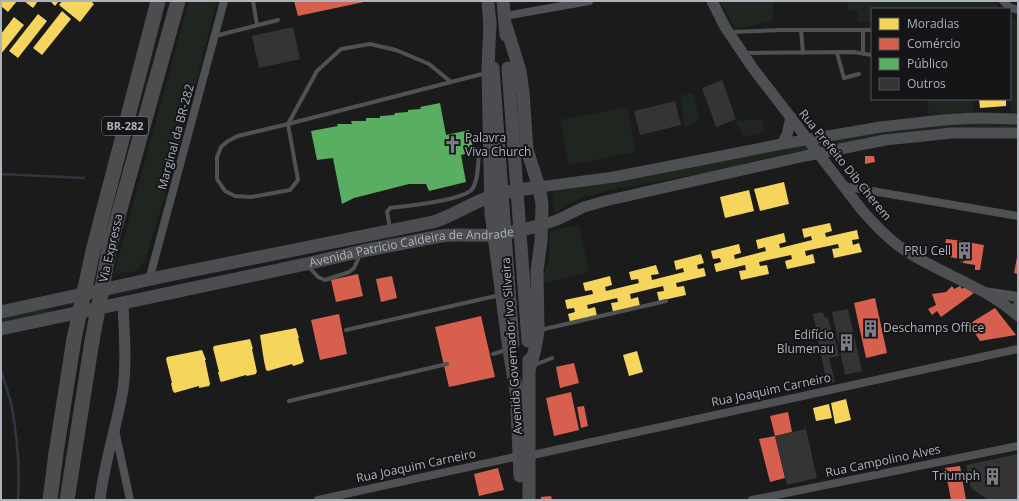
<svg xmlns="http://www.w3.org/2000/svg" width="1019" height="501" font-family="'Open Sans',sans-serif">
	<rect width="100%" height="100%" fill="#1b1b1c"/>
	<path fill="#1f2620" d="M189,1h28l-41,157 -30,100 -9,13 -23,3z
		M720,1h53v20l-38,8z
		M848,1h147l5,8h-128v13h-14v-11l-10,-1z
		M1010,17l8,4v91h-7z
		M693,93l7,27 -15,8 -5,-32z
		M927,99h45l1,14 -44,2z
		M627,107l9,45 -67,13 -9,-45z
		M762,119l4,13 -23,5 -7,-16z
		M977,123l41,1v4l-33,-1 -54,2 -47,7 -122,23 -52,13 -95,17 -32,8 -29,16 -2,-23 331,-60 52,-6z
		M579,225l10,47 -48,12 8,-26v-27z
		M140,285l1,3 -3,2 -83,18 -11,8 -43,10v-9z"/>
	<path fill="#f6d55c" d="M1,1h16l-9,11 -7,-6z
		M24,1h14l-5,7z
		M50,1h9l-4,5z
		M62,1h29l3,3 -14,18 -21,-17z
		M62,11l9,8 -29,36 -9,-7z
		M38,14l9,7 -29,37 -9,-7z
		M14,17l10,8 -23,29v-20z
		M979,99h27v7l-26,2z
		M784,182l5,22 -29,7 -6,-22z
		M749,190l5,21 -29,7 -5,-21z
		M830,223l2,8 -7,2 1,4 31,-7 2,9 -7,1 1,5 6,-2 3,9 -28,6 -2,-9 7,-1 -1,-4 -33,7 1,5 7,-2 2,9 -28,6 -2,-8 7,-2 -1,-4 -32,7 1,4 7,-1 2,9 -28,6 -2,-9 7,-1 -1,-5 -29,7 -2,-8 7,-2 -1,-4 -7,1 -2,-8 28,-7 2,9 -7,2 1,4 31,-8 -1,-4 -7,2 -2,-9 28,-7 2,9 -7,2 1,4 32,-8 -1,-4 -7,2 -2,-9z
		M701,254l3,9 -7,2 1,4 6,-1 2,8 -30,7 1,4 7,-1 2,9 -27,6 -2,-9 7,-1 -1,-5 -33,8 1,5 7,-2 2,9 -27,6 -2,-9 7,-1 -1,-4 -30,7 1,4 7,-2 2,9 -27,6 -2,-8 7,-2 -1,-4 -7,1 -2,-9 28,-6 -1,-4 -7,1 -2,-8 27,-7 2,9 -7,2 1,4 33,-8 -1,-4 -7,1 -2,-8 27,-7 3,9 -8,1 1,5 32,-8 -1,-4 -7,2 -2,-9z
		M296,328l3,10h-1l6,24h-2l1,1 -10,3 -1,-2 -24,7 -2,-1 -2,-9 -4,-26z
		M250,339l3,10h-1l5,23 -1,1v1l-9,2 -1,-1 -25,7 -1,-2 -2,-8h1l-6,-24 1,-2z
		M202,350l4,10h-1l5,24 -1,2 -10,2v-2l-25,7v-2l-1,1 -2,-9h1l-6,-24 1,-2z
		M637,351l6,21 -14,4 -6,-21z
		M846,399l5,21 -16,4 -4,-21z
		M829,404l3,14 -16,3 -3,-13z"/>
	<path fill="#d6604d" d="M294,1h70v1l-66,14z
		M865,156h9l1,6 -10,2z
		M946,239l18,2 -3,18 -18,-3z
		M967,242l17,3 -4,25h-5v-5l-12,-2z
		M1017,257h1v17l-4,-1z
		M358,274l5,22 -27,6 -5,-22z
		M392,276l5,22 -16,4 -5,-23z
		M952,286l2,3 6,-3 2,3 3,-2 9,6 -33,24 -4,-6 -5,4 -4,-6 8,-4 -4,-11 14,-2z
		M875,298l12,55 -21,5 -12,-55z
		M995,308l21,27 -36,6 -11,-17z
		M339,314l8,40 -27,6 -9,-40z
		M481,316l14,61 -46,10 -14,-60z
		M574,363l5,20 -19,5 -4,-21z
		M571,392l8,38 -25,6 -8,-38z
		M584,406l4,20 -7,2 -4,-21z
		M788,412l4,20 -17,4 10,42 -15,4 -11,-43 16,-3 -5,-20z
		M960,466l6,34h-15l-6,-32z
		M498,468l6,22 -25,6 -5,-22z
		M551,496l1,4h-11v-3z"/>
	<path fill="#5aae61" d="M440,103l6,32 23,-5 5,22 -13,3 5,27 -37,9 -3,-7h-17l-55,14 -12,6 -9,-46 -16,2 -6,-29 27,-5 -1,-2h15l-1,-3h15v-3h14v-2l14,-1 1,-2 13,-1v-2l13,-1 -1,-2z"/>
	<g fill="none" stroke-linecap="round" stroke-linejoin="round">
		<path stroke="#2e373e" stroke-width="2.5" d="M1,174l83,4
			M1,370c3,11 7,22 10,33 6,31 9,65 7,97"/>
	</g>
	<path fill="#343435" d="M293,27l7,32 -41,9 -7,-32z
		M722,80l14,39 -20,8 -14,-39z
		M675,101l6,24 -41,10 -6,-24z
		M964,241l3,1 -4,21h-3z
		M848,309l14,62 -17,4 -13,-63z
		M823,312l2,6 3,-1 4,17h2l5,22 -10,2 6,24 -8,2 -14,-70z
		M806,429l11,49 -30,7 -12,-49z
		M1018,454v46h-30l-17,-12 -5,-23z"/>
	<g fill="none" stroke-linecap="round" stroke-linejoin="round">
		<path stroke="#4f5154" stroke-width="4" d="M253,1l4,24
			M801,30l2,23
			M730,32l52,-2h90
			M215,36l63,-16
			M745,53l108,-1 19,3
			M837,53l7,25 15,-4
			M863,53v-23
			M451,82l-22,-18 -33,-14 -26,-6 -29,5 -24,22 -29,53 198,-51
			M288,124l10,56 -8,10 -39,7 -16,-1 -10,-5 -8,-12v-22l4,-10 7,-6 10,-5z
			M390,228l-3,-16 3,-4c15,-2 75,-7 83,-20 6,-11 5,-27 6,-39
			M308,266l10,11 7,3 24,-8 5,-4 6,-13
			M346,330l154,-35
			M540,330l126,-29
			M493,354l13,-4
			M532,366l20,-8
			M289,401l158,-37"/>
		<path stroke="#4f5154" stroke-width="8" d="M1003,1l6,6 9,3
			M505,16l84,-15
			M843,186l175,30
			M149,280l75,-279
			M115,430l15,70
			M528,456l490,-107
			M318,500l201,-44
			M752,500l266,-54"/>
		<path stroke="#4f5154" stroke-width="10" d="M984,292l34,5
			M1014,312l4,-7"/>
		<path stroke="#4e4f52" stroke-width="11" d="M712,1l13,26 27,40 109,142c13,15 26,29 42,40 37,25 82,37 115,67
			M782,144l5,-9 4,-18
			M539,187l75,-10 168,-33 98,-17 63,-7 34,-2 41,1
			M542,225l15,-5 27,-13 21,-6 200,-45 80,-16 67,-7h66
			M100,500c4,-38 17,-74 23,-111 4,-29 1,-58 0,-86"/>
		<g stroke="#4c4d50" stroke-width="13">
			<path d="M488,1l2,28"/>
			<path d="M503,1l3,34"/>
			<path d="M490,20l-2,50 3,143 18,137 7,41"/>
			<path d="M506,26l14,45 3,22 4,57 12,37 3,17 -1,37 -4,30 1,60 -3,18 -5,18"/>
			<path d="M1,312l164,-36 268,-54c21,-6 37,-19 57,-25 16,-6 33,-8 49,-10"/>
			<path id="s1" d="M1,329l305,-65 56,-13 79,-15c17,-2 35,0 52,-1 17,-2 33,-6 49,-10"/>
			<path d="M516,384l4,92"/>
			<path d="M529,500v-140"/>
		</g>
		<path stroke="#4d4d50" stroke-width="15" d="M110,245l68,-244
			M93,251l65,-250
			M50,500l6,-47 18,-114
			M67,500l25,-159"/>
		<path stroke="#4c4d50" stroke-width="13" d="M493,68l20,276
			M508,68l20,273"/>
		<path stroke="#4d4d50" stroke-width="15" d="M74,339l19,-88
			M92,341l18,-96"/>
	</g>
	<defs>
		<symbol id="church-bare" viewBox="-9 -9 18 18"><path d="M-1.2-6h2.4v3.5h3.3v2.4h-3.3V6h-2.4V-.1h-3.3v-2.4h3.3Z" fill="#7a7d84" stroke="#151518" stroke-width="2.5" paint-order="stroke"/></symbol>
		<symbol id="building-bare" viewBox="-9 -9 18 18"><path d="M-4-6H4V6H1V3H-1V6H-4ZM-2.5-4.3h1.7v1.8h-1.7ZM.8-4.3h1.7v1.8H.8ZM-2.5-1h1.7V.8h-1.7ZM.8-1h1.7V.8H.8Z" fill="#7a7d84" stroke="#151518" stroke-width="2.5" paint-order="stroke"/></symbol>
	</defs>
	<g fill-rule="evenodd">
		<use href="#church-bare" x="440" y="132" width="25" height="25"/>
		<use href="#building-bare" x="952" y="238" width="25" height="25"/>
		<use href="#building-bare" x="858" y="316" width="25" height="25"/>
		<use href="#building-bare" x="834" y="330" width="25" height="25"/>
		<use href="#building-bare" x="980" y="464" width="25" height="25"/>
	</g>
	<g text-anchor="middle" stroke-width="4" stroke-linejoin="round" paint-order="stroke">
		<rect fill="#151518" stroke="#7f838b" stroke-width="1" x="102" y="117" width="46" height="18" rx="3"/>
		<g font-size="11" font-weight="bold" fill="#adb2bc">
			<text x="125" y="130">BR-282</text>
		</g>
		<g font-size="12" fill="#adb2bc" stroke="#151518">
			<text transform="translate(176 137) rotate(-75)" y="4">Marginal da BR-282</text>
			<text transform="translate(845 165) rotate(51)" y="4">Rua Prefeito Dib Cherem</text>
			<text transform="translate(111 248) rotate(-77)" y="4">Via Expressa</text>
			<text dy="4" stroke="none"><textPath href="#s1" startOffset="419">Avenida Patrício Caldeira de Andrade</textPath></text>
			<text transform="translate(512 346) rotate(-94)" y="4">Avenida Governador Ivo Silveira</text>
			<text transform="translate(771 390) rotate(-12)" y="4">Rua Joaquim Carneiro</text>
			<text transform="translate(883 461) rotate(-12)" y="4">Rua Campolino Alves</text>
			<text transform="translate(416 466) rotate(-12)" y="4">Rua Joaquim Carneiro</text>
		</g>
		<g font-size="12" fill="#adb2bc" stroke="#151518" text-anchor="end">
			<text x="465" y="142" text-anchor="start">Palavra<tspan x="465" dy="14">Viva Church</tspan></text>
			<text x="951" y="255">PRU Cell</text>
			<text x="883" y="332" text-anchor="start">Deschamps Office</text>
			<text x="834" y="339">Edifício<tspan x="834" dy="14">Blumenau</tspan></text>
			<text x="980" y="480">Triumph</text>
		</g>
	</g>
	<rect width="1019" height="501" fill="none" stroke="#adb2bc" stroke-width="4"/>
	<rect x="871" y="8" width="140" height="92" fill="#151518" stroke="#52545a"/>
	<rect x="879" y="18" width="20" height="12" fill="#f6d55c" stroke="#52545a"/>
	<text x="907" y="28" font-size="12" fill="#adb2bc">Moradias</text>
	<rect x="879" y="38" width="20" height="12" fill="#d6604d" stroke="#52545a"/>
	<text x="907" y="48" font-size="12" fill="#adb2bc">Comércio</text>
	<rect x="879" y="58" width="20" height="12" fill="#5aae61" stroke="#52545a"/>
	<text x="907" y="68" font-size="12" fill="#adb2bc">Público</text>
	<rect x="879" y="78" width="20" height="12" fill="#343435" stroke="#52545a"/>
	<text x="907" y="88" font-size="12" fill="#adb2bc">Outros</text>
</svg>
